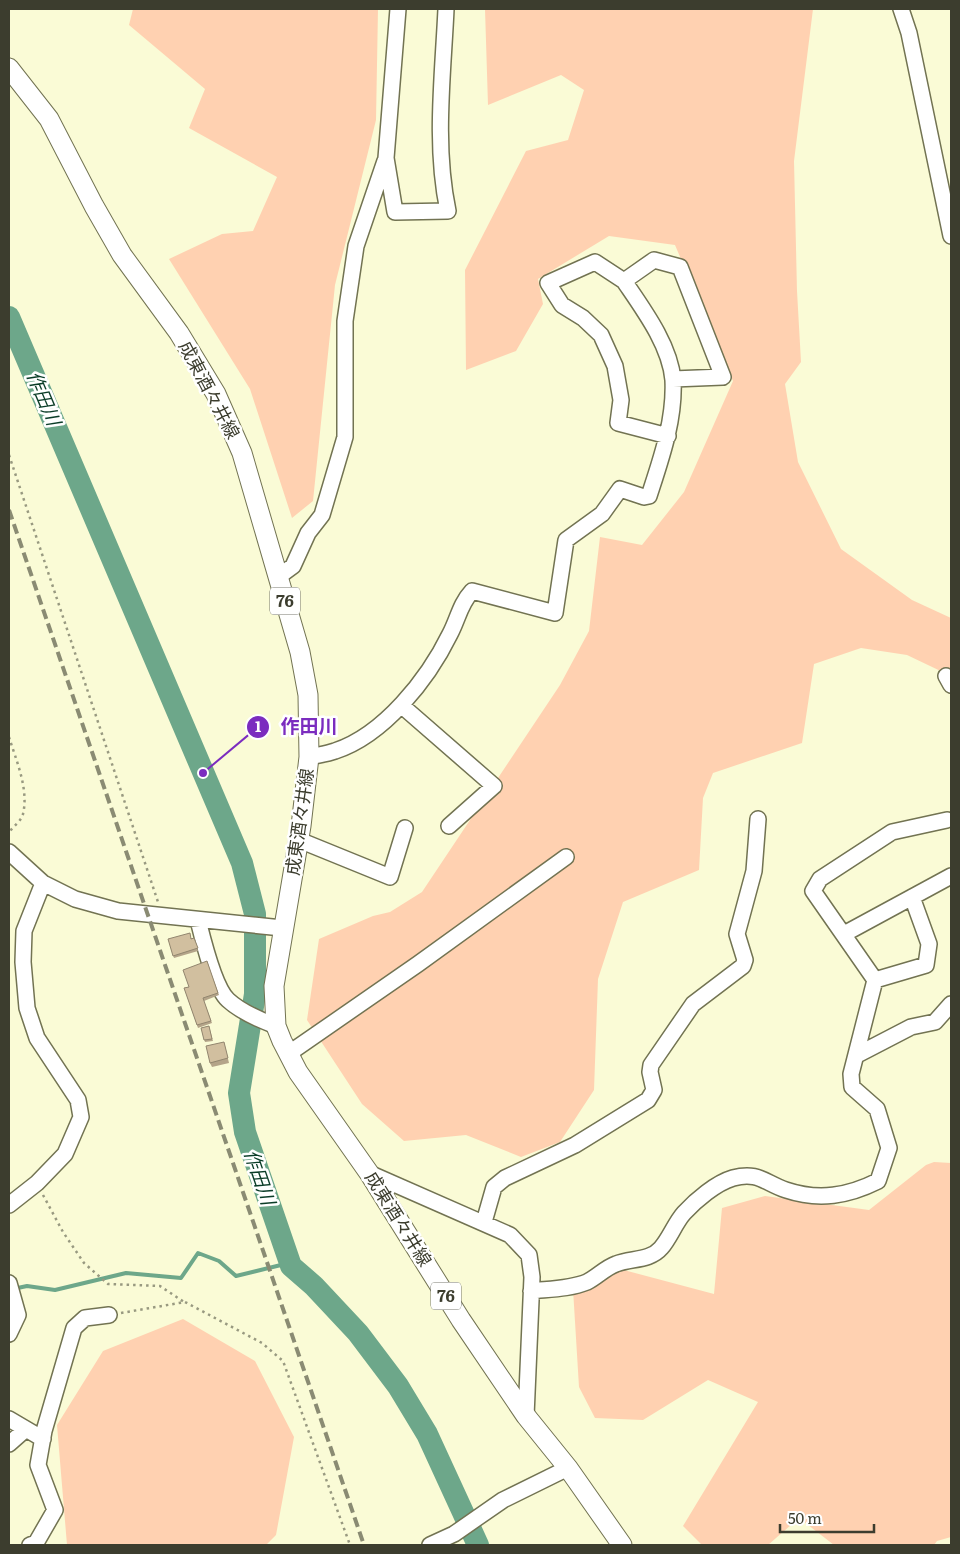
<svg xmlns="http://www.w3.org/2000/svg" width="960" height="1554" font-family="Literata,'Noto Sans JP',serif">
	<rect width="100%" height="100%" fill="#fafbd6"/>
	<path fill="#ffd1b1" d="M133,9h245l-2,111 -41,165 -22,216 -21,17 -42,-129 -81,-130 53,-25 31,-3 24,-54 -88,-49 16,-39 -76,-64z
		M485,9h328l-19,152 3,130 4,71 -16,22 13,78 43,87 71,51 39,18v58l-44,-21 -46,-7 -47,16 -12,79 -89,30 -10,25 -4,72 -76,32 -25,77 -4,111 -34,52 -39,15 -55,-22 -62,6 -42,-37 -55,-84 12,-81 54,-23 17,-4 32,-20 138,-207 29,-54 11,-94 42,8 42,-53 49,-111 -58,-136 -66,-9 -71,43 5,25 -27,47 -50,19 -1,-100 61,-119 42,-11 16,-50 -23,-15 -73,30z
		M934,1162l17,1v374l-14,4 -3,4h-100l-35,-27 -31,27h-66l-19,-19 75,-124 -50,-22 -65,40 -48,-2 -16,-31 -6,-98 47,-20 94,25 8,-86 43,-12 104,14 57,-45z
		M183,1319l72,42 39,76 -18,98 -10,10h-199l-10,-120 46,-74z"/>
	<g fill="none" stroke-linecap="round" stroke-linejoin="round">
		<path stroke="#6da78a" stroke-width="4" d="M13,1289l14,-3 28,4 71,-17 55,5 17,-25 21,8 17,15 45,-11 10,1"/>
		<path stroke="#6da78a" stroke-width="22" d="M9,317l233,546 13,51v80l-16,99 6,39 46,134 23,20 44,47 40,53 29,48 51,111"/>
		<defs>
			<path id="minor" d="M398,9l-12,149 9,54 53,-1c-14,-66 -5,-136 -2,-202
				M901,9l8,24 42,203
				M668,436l-50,-13 3,-23 -6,-34 -14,-31 -18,-17 -21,-13 -14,-22 47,-21 29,19 30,-21 26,7 43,110 -50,2
				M278,577l15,-11 15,-33 14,-18 23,-78v-116l11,-75 29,-85
				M946,676l5,9
				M401,705l93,81 -45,40
				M309,757c8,-2 18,-3 26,-6 49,-16 93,-72 115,-117 8,-15 10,-30 22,-43l83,22 11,-73 36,-26 18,-25 24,8 5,-1c12,-37 26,-76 24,-116 -3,-35 -30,-71 -49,-99
				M299,840l91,37 15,-49
				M9,852l34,31 32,16 43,12 164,17
				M198,920c5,20 16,67 30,80 13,12 32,20 48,26
				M844,934l107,-58
				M875,980l51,-15 3,-21 -17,-47
				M288,1054l130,-90 148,-107
				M857,1055l54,-28 24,-5 16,-18
				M369,1173l141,62 19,20 3,22 -6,139
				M9,1205l28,-22 28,-29 16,-37 -3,-17 -41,-62 -10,-30 -4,-46 1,-31 19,-48
				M484,1222l10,-35 11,-9 70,-33 73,-45 6,-10 -4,-18 1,-7 42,-61 50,-38 2,-6 -8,-26 17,-63 4,-52
				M9,1283l9,32 -9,19
				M531,1291c18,-2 39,-2 56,-9 10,-5 18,-14 29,-18 15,-6 34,-3 45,-16 9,-10 14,-25 23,-35 12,-13 32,-30 49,-35 25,-7 32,5 53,12 33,11 62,6 92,-9l11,-33 -12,-39 -25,-22 -1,-13 24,-94 -62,-89 7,-12 72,-47 55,-12
				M9,1419l34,20
				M9,1444l17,-15
				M30,1545l6,-2 19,-33 -17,-45 6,-34 30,-103 11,-10 24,-3
				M430,1545l24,-11 49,-34 65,-32"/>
			<path id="major" d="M9,68l40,51 45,87 28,49 57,78 37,61 26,59 58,199 8,43 1,62 -8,69 -27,160 2,40 6,15 16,31 71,101 92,147 65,96 42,52 54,77"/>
		</defs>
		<use href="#minor" stroke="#727352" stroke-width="18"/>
		<use href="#major" stroke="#727352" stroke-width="21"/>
		<path stroke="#989980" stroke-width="2.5" stroke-dasharray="2.5 4" stroke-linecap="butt" d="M9,455l149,447
			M9,737c7,23 20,52 14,77 -1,6 -10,13 -14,18
			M43,1195l20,37 21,31 24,21 52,2 24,16
			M121,1313l64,-11 77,41 21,18 67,184"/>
		<use href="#minor" stroke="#fff" stroke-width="15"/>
		<use href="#major" stroke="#fff" stroke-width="19"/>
		<path stroke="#8a8b73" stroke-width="4" stroke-dasharray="10 5" stroke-linecap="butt" d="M9,510l355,1035"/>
	</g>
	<path fill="#b4a489" d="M194,938l4,13 -24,7 -6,-19z
		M207,961l12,34 -15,6 8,22 -14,5 -14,-40 5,-1z
		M209,1026l4,15 -8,1 -4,-14z
		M224,1042l5,21 -17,4 -2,-4z"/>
	<path fill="#d1bf9f" stroke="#92866f" d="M190,933l1,6 3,-1 4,10 -25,8 -5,-17z
		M207,961l11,32 -15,5 8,23 -14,4 -13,-37 5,-1 -6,-17z
		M209,1026l3,13 -8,1 -3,-12z
		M224,1042l4,16 -18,5 -4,-17z"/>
	<g text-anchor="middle" stroke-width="5" stroke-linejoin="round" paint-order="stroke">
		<g fill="#fff" stroke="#76776d" stroke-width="1">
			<rect x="270" y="587.5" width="30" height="27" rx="4"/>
			<rect x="431" y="1282.5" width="30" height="27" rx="4"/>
		</g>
		<g font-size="16" font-weight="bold" fill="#3c3d2e">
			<text x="285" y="607">76</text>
			<text x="446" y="1302">76</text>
		</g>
		<g font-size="18" fill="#3c3d2e" stroke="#fff">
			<text transform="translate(209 390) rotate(62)" y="6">成東酒々井線</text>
			<text transform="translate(300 822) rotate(-82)" y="6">成東酒々井線</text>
			<text transform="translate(398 1219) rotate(58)" y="6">成東酒々井線</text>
		</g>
		<g font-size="19" font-style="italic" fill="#0b3d28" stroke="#fff">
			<text transform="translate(44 398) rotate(67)" y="7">作田川</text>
			<text transform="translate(260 1177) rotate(71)" y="7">作田川</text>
		</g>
	</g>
	<path fill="none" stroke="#7b2cbf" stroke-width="2" d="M203 773L258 727"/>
	<g fill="#7b2cbf" stroke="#fff" stroke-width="2">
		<circle cx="203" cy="773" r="5"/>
		<circle cx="258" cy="727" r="12"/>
	</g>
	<g font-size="15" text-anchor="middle" font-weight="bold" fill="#fff">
		<text x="258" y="732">1</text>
	</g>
	<g font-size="19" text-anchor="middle" font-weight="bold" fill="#7b2cbf" stroke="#fff" stroke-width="5" stroke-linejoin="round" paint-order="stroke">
		<text x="309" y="733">作田川</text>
	</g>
	<rect width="960" height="1554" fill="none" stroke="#3c3d2e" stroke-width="20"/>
	<path d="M780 1524v8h94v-8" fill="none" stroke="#3c3d2e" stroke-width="2.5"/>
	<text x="788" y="1524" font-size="15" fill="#3c3d2e" stroke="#ffffff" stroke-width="4" paint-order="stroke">50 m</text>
</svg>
